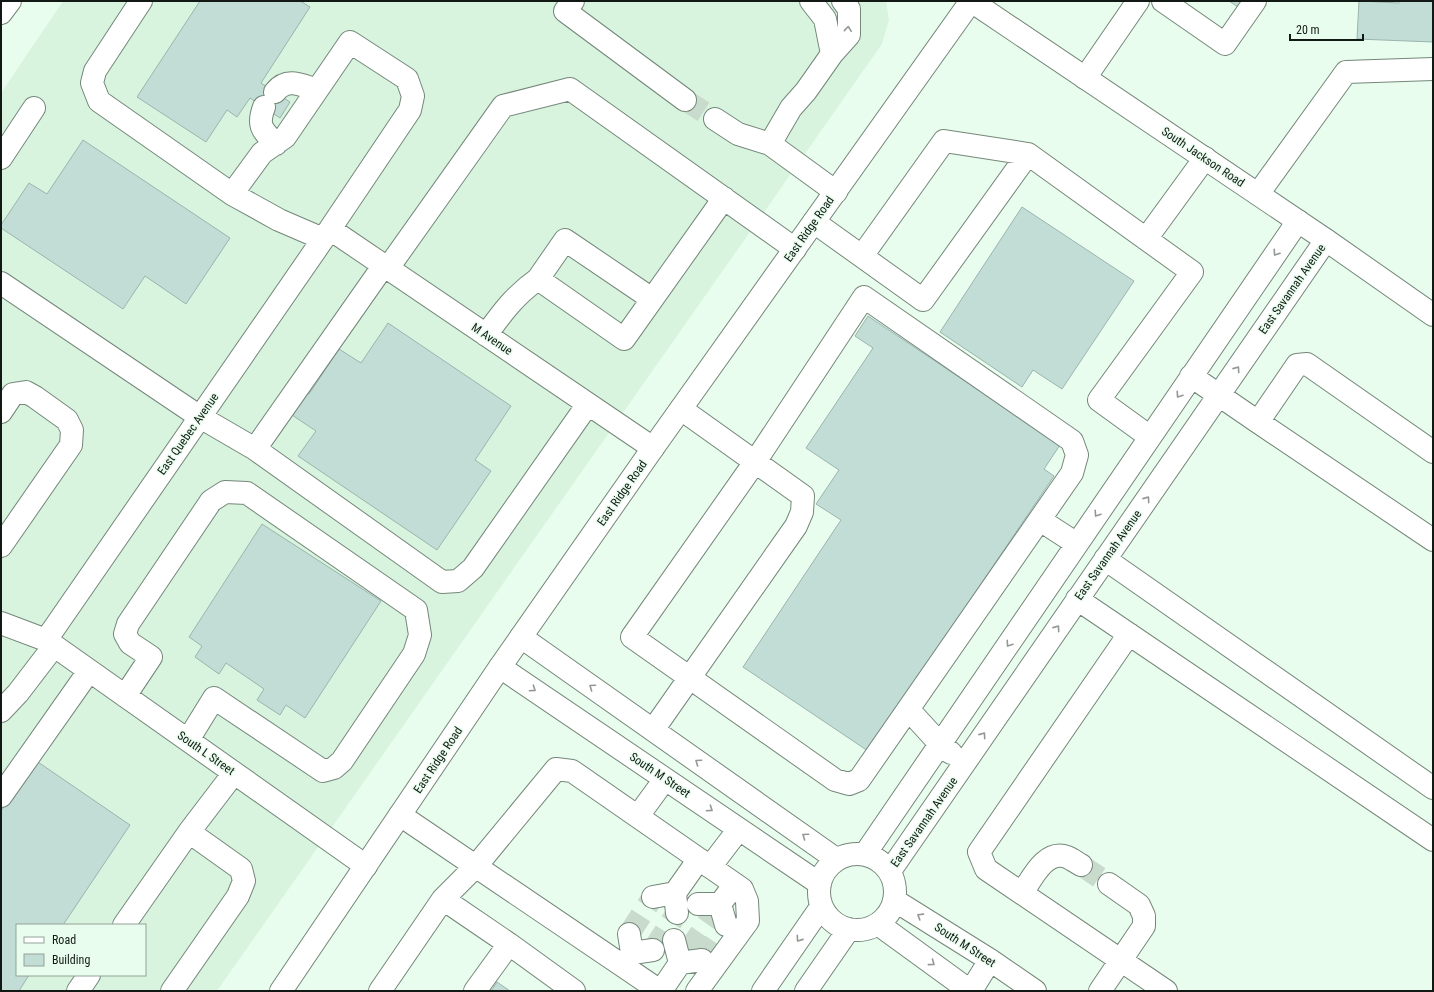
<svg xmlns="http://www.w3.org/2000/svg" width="1434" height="992" font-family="'Roboto Condensed',sans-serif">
	<rect width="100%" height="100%" fill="#e9fdee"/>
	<path fill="#d8f4df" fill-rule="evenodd" d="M63,1h823l3,19 -7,24 -665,947h-216v-898zM17,925h128v50h-128z"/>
	<path fill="#c2dcd6" stroke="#9bb4ae" d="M200,1h100l10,6 -49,76 29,19 -10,16 -30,-20 -13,19 -10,-7 -21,32 -69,-45z
		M1229,1h18l-6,8z
		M1359,1l40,2 1,-2h33v41l-76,-3z
		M83,140l147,98 -44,66 -41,-28 -22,33 -122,-81v-3l28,-42 18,11z
		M1022,207l112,74 -72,108 -29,-19 -11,17 -82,-55z
		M868,316l192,129 -16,24 10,7 -186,275 -125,-84 98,-147 -25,-16 23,-34 -33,-22 67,-100 -18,-12z
		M388,323l123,83 -36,54 16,11 -54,79 -139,-94 18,-25 -30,-20 15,-22 8,5 30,-45 22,14z
		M262,524l119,77 -76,117 -19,-13 -6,10 -23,-15 7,-11 -38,-26 -7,11 -24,-17 7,-11 -13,-9z
		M35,760l95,65 -67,100h-46v50h12l-10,16h-18v-180z
		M497,982l13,9h-19z"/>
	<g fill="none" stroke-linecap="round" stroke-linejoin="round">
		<path stroke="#c9dbcd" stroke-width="22" stroke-dasharray="22 11" stroke-linecap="butt" d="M685,100l30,19
			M1081,865l28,19
			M629,934l24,-37
			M653,950l24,-37
			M688,951l25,-36
			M702,960l24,-35"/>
		<defs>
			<path id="minor" d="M141,1l-46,70 -3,12 7,18 133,93 47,26 44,19
				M573,1l-8,10 120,89
				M811,1l14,18 7,35 -26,37 -15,17 -21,36 66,48
				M1163,1l62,43 30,-43
				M1,13l9,-12
				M832,54l17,-19v-26l-6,-8
				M1085,78l53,-77
				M275,92c12,-15 26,-7 42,-2
				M264,107c-7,19 -2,23 12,37
				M715,119l23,15 32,10
				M1,158l33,-50
				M1258,194l88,-122 87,-3
				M814,222l109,78 105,-146 164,118 -93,128 51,37
				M330,229l323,219
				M1146,239l59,-81
				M862,256l82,-115 84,13
				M384,265l-129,184 187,133 16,-1 15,-13 115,-164
				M388,268l115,-162 67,-17 225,160
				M1,283l199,134 55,32
				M864,297l208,144 5,14 -5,18 -213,307 -10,4 -14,-4 -203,-143 123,-175z
				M652,299l-87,-59 -27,39 86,60 100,-141
				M486,335c16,-22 29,-40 52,-56
				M1191,376l67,46 39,-57 10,-1 126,88
				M1,412l12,-18 13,-2 9,5 32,23 5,10 -1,15 -70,101
				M1258,422l175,118
				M1040,520l37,24
				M1105,559l328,229
				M1077,599l356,241
				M1,623l45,17 320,226
				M1129,634l-150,218 7,17 180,122
				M521,637l315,222
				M46,640l284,-411 80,-119 3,-14 -6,-17 -57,-37 -65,95 -23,16 -30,41
				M500,667l320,217
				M125,696l26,-39 -21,-14 -5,-9 3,-10 83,-123 14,-9 22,1 169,117 4,25 -6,19 -72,107 -8,7 -11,3 -109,-73 -26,42
				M908,709l32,35 11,9
				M1,711l17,-18 36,-47
				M653,730l143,-204 6,-14 1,-16 -122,-87
				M1,796l88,-125
				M400,815l260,176
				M638,816l27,-37
				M189,832l45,-59
				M819 892a38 38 0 1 1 76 0a38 38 0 1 1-76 0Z
				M865,854l433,-633
				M710,867l29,-38
				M890,871l436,-631
				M675,893l2,20
				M1022,893c10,-14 23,-44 45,-36 5,2 10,6 14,8
				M653,897l22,-4 24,-34
				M443,899l33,-33 80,-97 16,2 170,118 5,12 1,20 -51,70
				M894,900l96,60 45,31
				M698,904h22l15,-20
				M720,904l6,21
				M878,924l92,67
				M124,925l65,-93 52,37 3,12 -6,15 -66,95
				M632,953l21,-3
				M680,963l22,-3
				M623,966l9,-13 -3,-19
				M78,991l11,-16
				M380,991l63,-92 66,45 65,47
				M475,991l34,-47
				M661,991l19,-28 -6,-23
				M763,991l58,-84
				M806,991l43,-62
				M971,991l19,-31
				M1100,991l44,-65v-10l-5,-11 -30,-21"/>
			<path id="major" d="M971,1l355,239 107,75
				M281,991l219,-324 153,-219 318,-447"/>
		</defs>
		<use href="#minor" stroke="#748779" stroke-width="24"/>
		<use href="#major" stroke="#748779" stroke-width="24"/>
		<use href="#minor" stroke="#fff" stroke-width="22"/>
		<use href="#major" stroke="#fff" stroke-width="22"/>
	</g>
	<defs><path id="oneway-chevron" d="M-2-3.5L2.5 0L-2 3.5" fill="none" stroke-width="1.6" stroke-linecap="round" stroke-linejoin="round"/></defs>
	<g stroke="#949895">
		<use href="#oneway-chevron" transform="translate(848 29) rotate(-84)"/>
		<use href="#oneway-chevron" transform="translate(1276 253) rotate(124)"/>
		<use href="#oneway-chevron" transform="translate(1237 369) rotate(-55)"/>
		<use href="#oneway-chevron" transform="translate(1179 395) rotate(124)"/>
		<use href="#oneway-chevron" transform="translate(1147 499) rotate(-55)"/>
		<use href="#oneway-chevron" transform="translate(1097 514) rotate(124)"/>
		<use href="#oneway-chevron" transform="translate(1057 628) rotate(-55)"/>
		<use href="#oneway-chevron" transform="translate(1009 644) rotate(124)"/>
		<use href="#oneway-chevron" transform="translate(592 687) rotate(-145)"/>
		<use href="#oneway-chevron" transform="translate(533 689) rotate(34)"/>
		<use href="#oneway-chevron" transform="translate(983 735) rotate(-55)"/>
		<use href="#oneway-chevron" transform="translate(698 762) rotate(-145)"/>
		<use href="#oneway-chevron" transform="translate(710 809) rotate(34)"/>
		<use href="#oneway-chevron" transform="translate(805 836) rotate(-145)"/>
		<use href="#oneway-chevron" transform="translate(920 916) rotate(-148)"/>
		<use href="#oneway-chevron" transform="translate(799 939) rotate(125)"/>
		<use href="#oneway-chevron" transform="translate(932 963) rotate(36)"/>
	</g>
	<g text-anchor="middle" stroke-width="3" stroke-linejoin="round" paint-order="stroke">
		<g font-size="12" fill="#121914" stroke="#e9fdee">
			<text transform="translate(1203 157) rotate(34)" y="4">South Jackson Road</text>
			<text transform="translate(809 229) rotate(-55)" y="4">East Ridge Road</text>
			<text transform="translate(1292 289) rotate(-55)" y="4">East Savannah Avenue</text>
			<text transform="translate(492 339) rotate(34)" y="4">M Avenue</text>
			<text transform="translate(188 434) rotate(-55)" y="4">East Quebec Avenue</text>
			<text transform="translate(622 493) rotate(-55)" y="4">East Ridge Road</text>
			<text transform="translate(1108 555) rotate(-55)" y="4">East Savannah Avenue</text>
			<text transform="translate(206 753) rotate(35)" y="4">South L Street</text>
			<text transform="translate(438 760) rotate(-56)" y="4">East Ridge Road</text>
			<text transform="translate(660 775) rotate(34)" y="4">South M Street</text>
			<text transform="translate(924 822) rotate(-55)" y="4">East Savannah Avenue</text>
			<text transform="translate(965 945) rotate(33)" y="4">South M Street</text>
		</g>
	</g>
	<rect width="1434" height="992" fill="none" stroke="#121914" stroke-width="4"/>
	<rect x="16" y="924" width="130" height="52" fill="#e9fdee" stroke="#93a297"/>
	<rect x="24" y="937" width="20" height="6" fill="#ffffff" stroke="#93a297"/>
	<text x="52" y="944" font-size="12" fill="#121914">Road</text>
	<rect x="24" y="954" width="20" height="12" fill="#c2dcd6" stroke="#93a297"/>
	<text x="52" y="964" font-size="12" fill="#121914">Building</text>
	<path d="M1290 34v6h73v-6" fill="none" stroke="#121914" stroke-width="2"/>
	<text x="1296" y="34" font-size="12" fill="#121914" stroke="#e9fdee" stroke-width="3" paint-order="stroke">20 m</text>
</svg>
